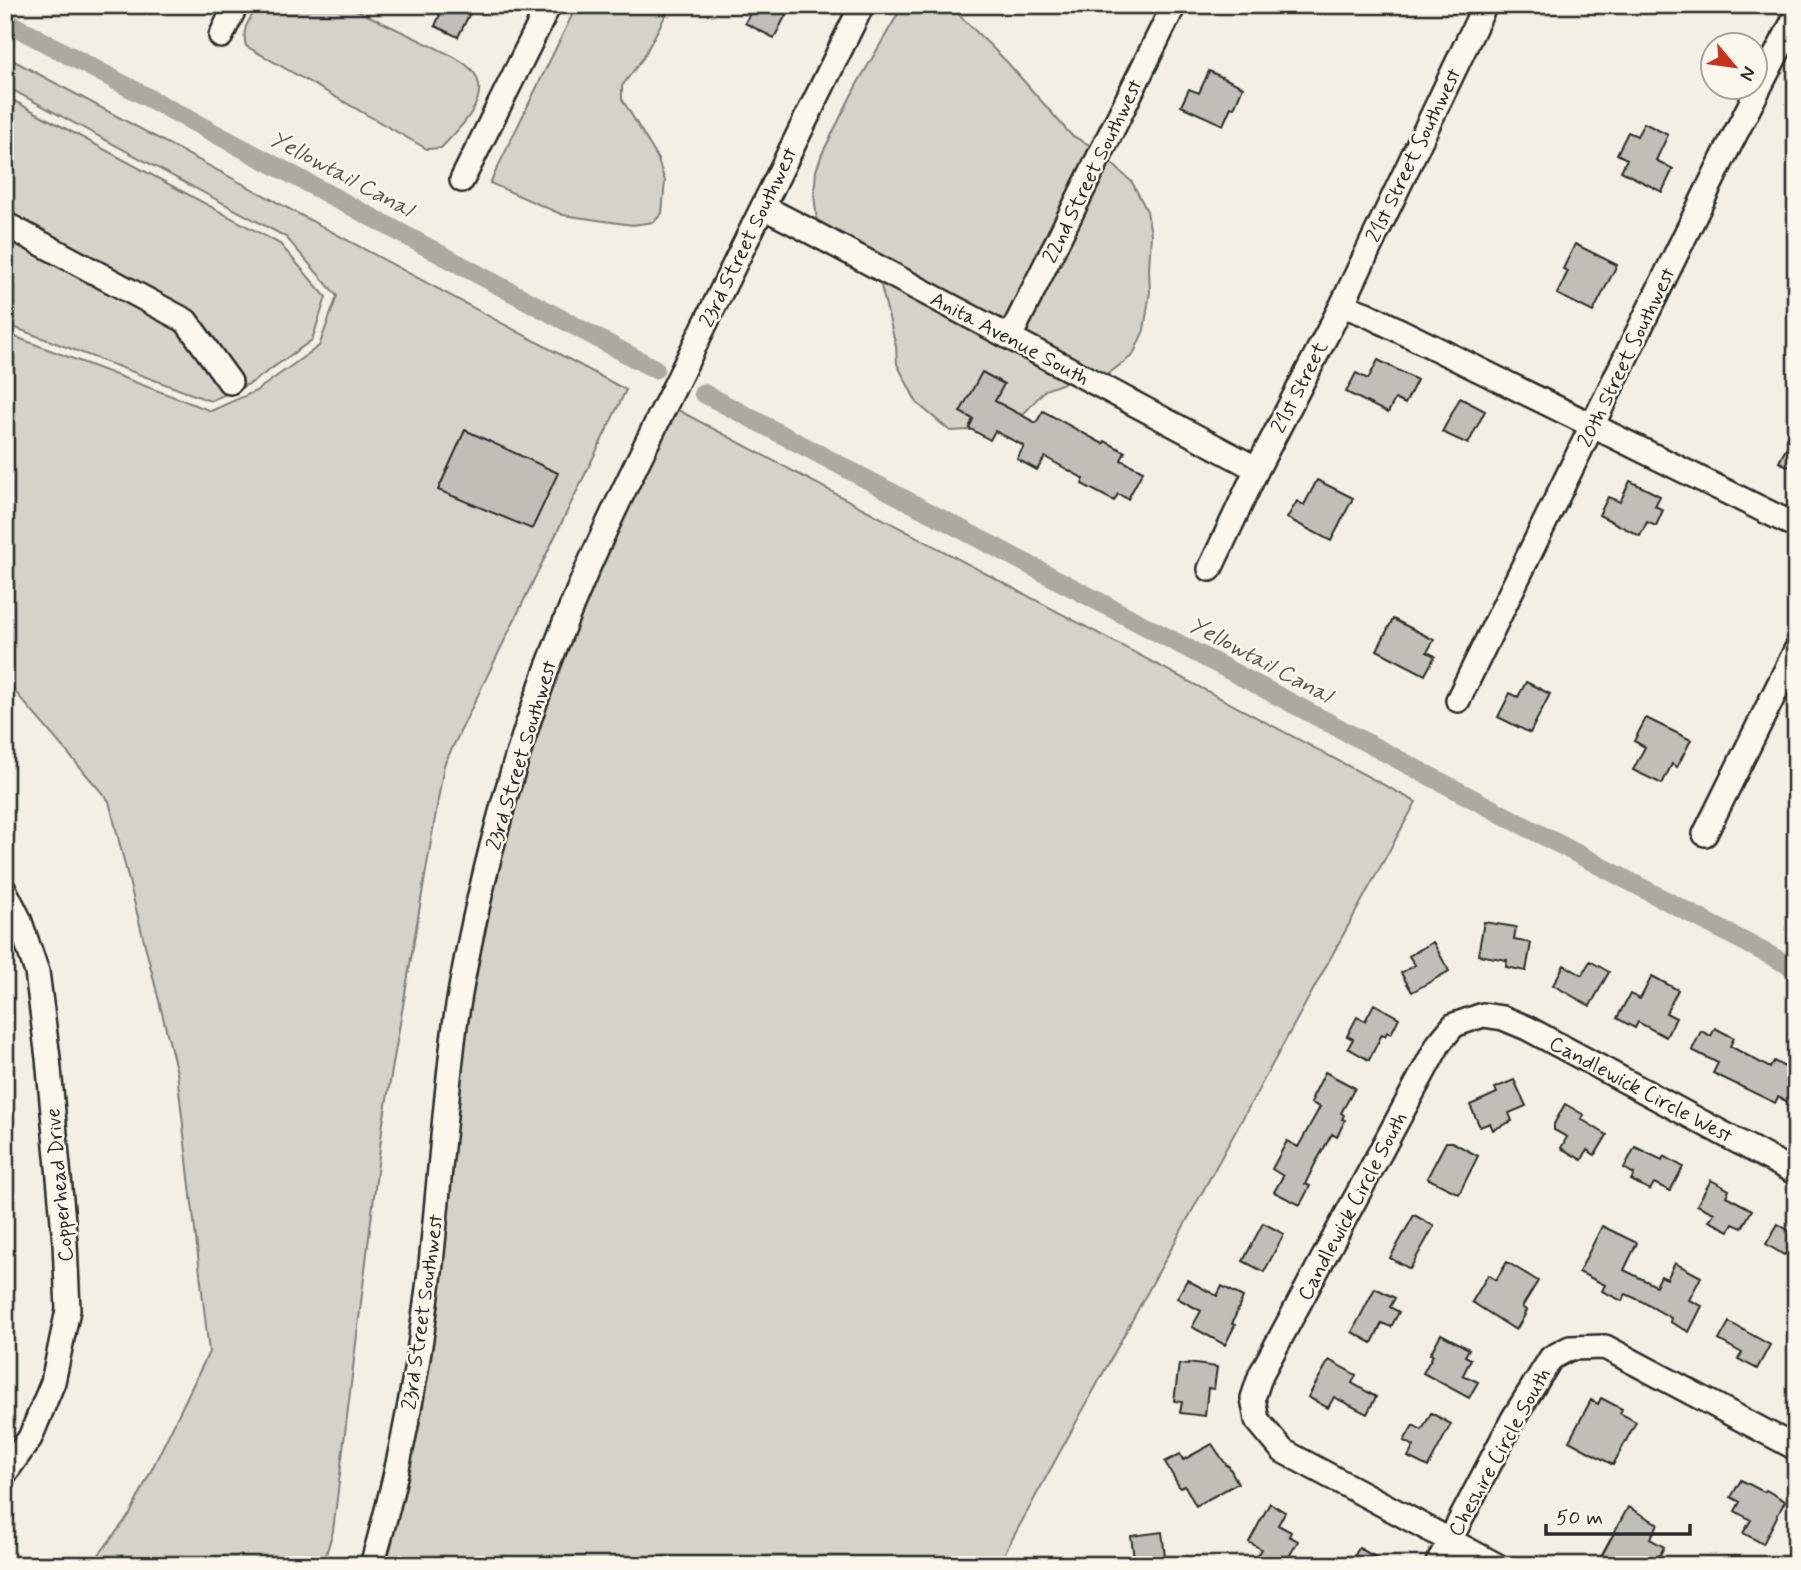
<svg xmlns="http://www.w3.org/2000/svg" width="1801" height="1570" font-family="Mynerve,sans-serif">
	<rect width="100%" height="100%" fill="#f3efe4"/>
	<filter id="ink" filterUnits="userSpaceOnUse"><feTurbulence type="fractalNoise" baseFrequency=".0143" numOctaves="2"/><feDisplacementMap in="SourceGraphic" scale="14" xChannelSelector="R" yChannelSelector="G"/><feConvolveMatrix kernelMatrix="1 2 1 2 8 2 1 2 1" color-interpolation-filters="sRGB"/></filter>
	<g filter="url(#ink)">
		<path fill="#d5d2c9" stroke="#807e7a" stroke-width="2" d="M259,5h87l107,51c9,6 20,12 24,22 11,25 -21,54 -36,70l-14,1 -181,-103c-5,-19 3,-25 13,-41z
			M577,5h94l-28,53 -21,28v13l35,58 8,24 -3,32 -8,9 -22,3 -69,-10 -73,-32z
			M907,5l44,2 56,55 64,73 24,13 37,34 15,29 4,23 -2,36 1,22 -6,38 -11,25 -29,22 -29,2 -30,11 -27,30 -11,8 -57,3 -33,-28 -20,-39 -1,-18 -16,-64 -43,-30 -19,-21 -4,-37 2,-23 6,-17 34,-68 46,-79z
			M5,56l621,334 -182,375 -61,358 -50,408 -10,34h-232l39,-51 79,-162 -32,-279 -68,-272 -104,-121v-347l206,78 45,-20 63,-45 18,-50 -51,-59 -281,-151z
			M5,96l275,148 46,53 -14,43 -61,43 -41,18 -205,-77z
			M676,409l740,393 -418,763h-615l74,-465c6,-48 12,-95 21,-142 17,-91 42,-180 73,-267 33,-97 80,-190 125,-282z"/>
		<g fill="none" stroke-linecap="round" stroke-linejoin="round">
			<path stroke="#aca9a2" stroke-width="19" d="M5,21l650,348
				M703,393l1093,576"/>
		</g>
		<path fill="#c0beb6" stroke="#2b2b2b" stroke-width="2" d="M444,5h30l-16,32 -23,-11z
			M754,5h37l-17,33 -29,-15z
			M1209,71l34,16 -9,21 -3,-1 -8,18 -42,-19 8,-17 10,4z
			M1644,123l24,12 -12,25 17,9 -11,23 -41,-21 6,-12 -10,-5 11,-22 9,4z
			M1575,244l42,21 -24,47 -36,-18 11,-23 -5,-2z
			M1378,360l39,20 -12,24 -10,-5 -7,14 -42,-21 10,-19 12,6z
			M982,372l22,12 -9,17 41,22 7,-12 60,33 2,-3 20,11 -4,8 22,11 -15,28 -10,-5 -4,7 -32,-17 2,-5 -39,-22 -8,13 -20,-11 7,-13 -29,-15 -5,9 -21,-12 4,-9 -13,-7z
			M1460,398l25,13 -17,33 -26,-12z
			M1796,429v41l-17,-8z
			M465,430l93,43 -26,56 -94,-39z
			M1317,480l36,18 -22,43 -44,-23 10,-17 7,4z
			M1630,481l30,15 -5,10 8,4 -7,16 -9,-4 -7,14 -41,-21 9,-18 12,5z
			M1393,619l41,21 -7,12 8,4 -10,19 -48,-25z
			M1526,682l24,12 -20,39 -32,-16 12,-24 8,4z
			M1646,718l45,22 -14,27 -5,-3 -10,20 -29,-14 12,-23 -11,-6z
			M1484,922l32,5 -2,13 17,3 -5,28 -20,-4 1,-7 -29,-5z
			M1433,942l16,29 -37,21 -11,-19 14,-8 -6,-9z
			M1590,961l19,11 -19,34 -37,-21 11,-20 18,10z
			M1652,976l26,14 -12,23 10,5 -10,19 -28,-15 -3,6 -18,-10 13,-24 10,5z
			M1374,1004l25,14 -8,16 -4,-2 -2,4 -3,-2 -13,26 -21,-12 5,-9 -6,-3 10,-19 8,4z
			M1715,1028l19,10 -4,8 40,22 4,-7 22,12v33l-18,-9 -3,6 -62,-30 5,-10 -26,-13 9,-19 10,5z
			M1325,1072l30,16 -14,25 3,2 -2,4 3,1 -8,17 -5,-3 -16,28 -11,22 5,2 -10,19 -26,-13 9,-16 -11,-7 15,-28 11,6 22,-40 -9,-4 2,-4 -1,-1z
			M1514,1080l12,26 -17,7 3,8 -19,9 -3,-7 -10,4 -10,-22 27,-12 -2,-5z
			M1565,1104l19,11 -3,4 26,16 -12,20 -8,-5 -5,10 -21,-12 6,-11 -13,-7v-6z
			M1446,1142h6l26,14 -19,38 -32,-16z
			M1635,1147l27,13 2,-4 19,11 -13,24 -16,-8 -4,7 -19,-10 3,-6 -10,-6z
			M1711,1180l18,10 -3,6 26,14 -10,18 -9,-4 -4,7 -20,-10 5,-8 -17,-8z
			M1414,1215l20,11 -24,43 -20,-11z
			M1263,1223l21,11 -20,38 -21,-11z
			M1778,1224l18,11v24l-10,-6 -2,2 -18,-11z
			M1602,1226l35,17 -13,27 32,16 5,-10 6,3 8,-16 26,14 -12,23 13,6 -13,26 -19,-10 1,-4 -30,-17 -15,-7 -4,7 -20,-10 3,-6 -26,-13z
			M1507,1262l31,19 -16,26 4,3 -2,4 1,1 -9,15 -44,-28 16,-27 8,5z
			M1187,1280l30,16 5,-10 21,11 -11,27 3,1 -10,20 -33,-18 9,-16 -24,-13z
			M1375,1288l20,10 -5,9 9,5 -8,15 -9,-4 -10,20 -20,-11z
			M1729,1322l41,23 -13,24 -19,-10 4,-6 -23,-13z
			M1441,1334l28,15 -4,7 6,3 -8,16 15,7 -9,16 -46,-25 10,-18 -3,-1z
			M1329,1360l27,15 -4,8 24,14 -9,17 -33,-17 -6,11 -20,-11z
			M1188,1363l29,4 -3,22 -6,-1 -3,28 -25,-3 2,-11 -8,-1 5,-37 9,1z
			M1601,1398l21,11 -2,4 16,9 -23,43 -44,-24 22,-41 7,4z
			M1431,1413l20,11 -23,43 -20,-10 6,-11 -10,-5 9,-16 9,5z
			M1212,1444l15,22 1,-1 10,18 -42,23 -11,-20 -5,2 -15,-26 15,-8 3,6z
			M1741,1480l23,12 2,-2 19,11 -22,43 -20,-11 8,-13 -16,-9 5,-9 -9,-5z
			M1270,1503l15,9 -7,13 13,7 -2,4 9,5 -12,21 -11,-6 -4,9 -15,-7 5,-9 -12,-7z
			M1628,1507l30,17 -8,15 14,8 -9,18h-39l-15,-8z
			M1162,1532l4,33h-31l-4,-29z
			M1359,1548l31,17h-41z"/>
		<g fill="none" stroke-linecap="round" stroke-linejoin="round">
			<defs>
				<path id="minor" d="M221,36l15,-31
					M462,180l87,-175
					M763,207l39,20 455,242
					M5,224l181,97 44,61
					M1342,305l24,9 430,212
					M1010,337l164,-332
					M1210,569l47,-100 85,-164 143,-300
					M1458,700l267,-546 71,-138
					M1705,834l91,-184
					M5,891l14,28 18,53 11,86 17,185 3,67 -15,72 -23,56 -25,35
					M372,1565c29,-98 47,-199 59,-301 8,-80 14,-160 24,-239 9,-60 22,-120 37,-179 24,-94 55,-185 94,-274 32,-73 69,-145 104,-217 58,-116 115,-233 172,-350
					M1437,1565l76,-146 38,-61 19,-10 35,-1 191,101
					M1496,1565l-213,-114 -26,-31 -4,-22 8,-24 178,-331 15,-18 29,-10 20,3 24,10 269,145"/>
			</defs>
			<use href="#minor" stroke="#2b2b2b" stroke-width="28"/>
			<use href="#minor" stroke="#fbf7ec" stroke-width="23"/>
		</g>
	</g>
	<g text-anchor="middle" stroke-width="5" stroke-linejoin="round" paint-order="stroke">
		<g font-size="21" fill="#2b2b2b" stroke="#fbf7ec">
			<text transform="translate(1413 155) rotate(-64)" y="7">21st Street Southwest</text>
			<text transform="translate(1092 171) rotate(-64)" y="7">22nd Street Southwest</text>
			<text transform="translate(748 237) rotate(-64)" y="7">23rd Street Southwest</text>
			<text transform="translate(1010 338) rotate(28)" y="7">Anita Avenue South</text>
			<text transform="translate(1626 357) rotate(-64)" y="7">20th Street Southwest</text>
			<text transform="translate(1299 387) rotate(-63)" y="7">21st Street</text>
			<text transform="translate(521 755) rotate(-73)" y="7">23rd Street Southwest</text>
			<text transform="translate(1641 1089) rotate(28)" y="7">Candlewick Circle West</text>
			<text transform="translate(59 1185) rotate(-95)" y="7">Copperhead Drive</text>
			<text transform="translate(1352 1206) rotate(-62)" y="7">Candlewick Circle South</text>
			<text transform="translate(422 1312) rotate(-82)" y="7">23rd Street Southwest</text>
			<text transform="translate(1499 1452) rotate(-61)" y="7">Cheshire Circle South</text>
		</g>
		<g font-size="23" font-style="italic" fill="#585755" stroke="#fbf7ec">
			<text transform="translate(342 173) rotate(28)" y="8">Yellowtail Canal</text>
			<text transform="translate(1261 659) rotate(28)" y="8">Yellowtail Canal</text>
		</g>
	</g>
	<rect width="1801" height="1570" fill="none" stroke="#fbf7ec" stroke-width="28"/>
	<rect x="14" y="14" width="1773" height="1542" fill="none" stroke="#2b2b2b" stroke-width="2.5" filter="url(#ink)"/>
	<g transform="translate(1734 66) rotate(119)"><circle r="33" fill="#fbf7ec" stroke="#a8a59f" stroke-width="2"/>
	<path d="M0-5L12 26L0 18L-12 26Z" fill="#c8321e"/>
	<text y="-10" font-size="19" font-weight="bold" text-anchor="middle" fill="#2b2b2b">N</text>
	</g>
	<path d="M1546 1524v10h144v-10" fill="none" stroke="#2b2b2b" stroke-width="3.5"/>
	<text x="1556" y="1524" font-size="21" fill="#2b2b2b" stroke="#fbf7ec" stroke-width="5" paint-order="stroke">50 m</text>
</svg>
